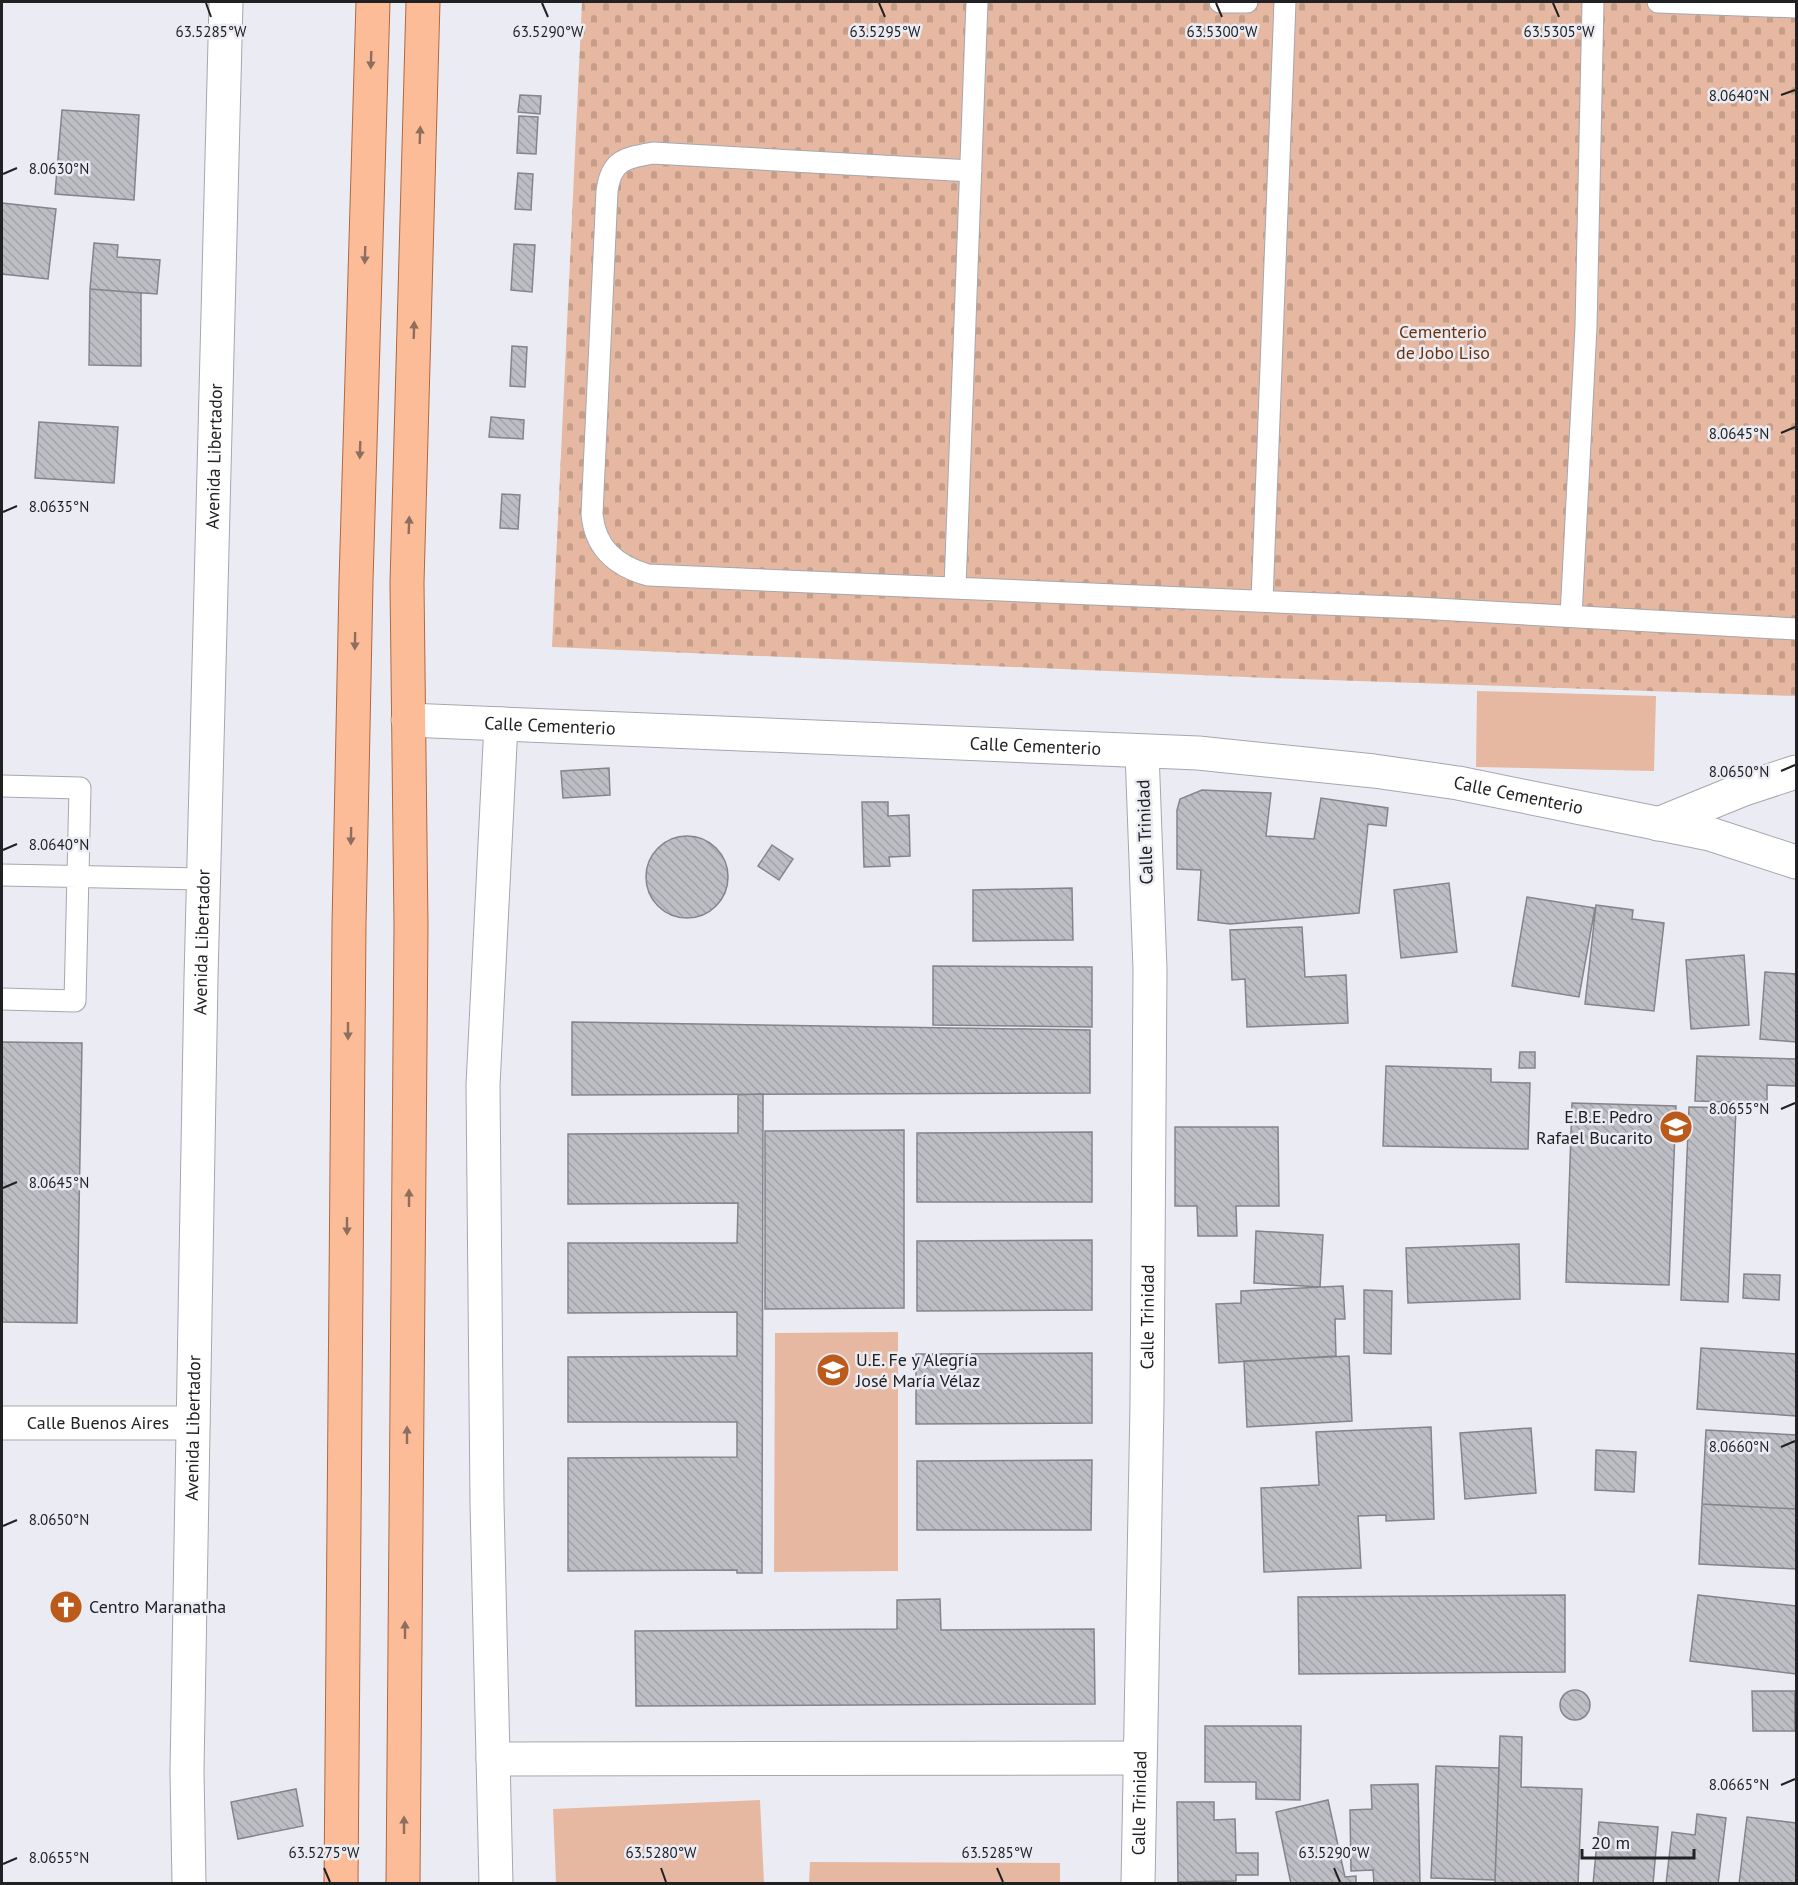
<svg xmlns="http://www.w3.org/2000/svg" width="1798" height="1885" font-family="'PT Sans',sans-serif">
	<defs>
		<pattern id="cemetery-stones" width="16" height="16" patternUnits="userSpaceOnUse" patternTransform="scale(1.5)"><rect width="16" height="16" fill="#e6b8a1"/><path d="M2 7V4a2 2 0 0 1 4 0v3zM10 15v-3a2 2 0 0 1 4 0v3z" fill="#c59e8a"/></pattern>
		<pattern id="building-back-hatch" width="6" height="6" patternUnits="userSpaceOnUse" patternTransform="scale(1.5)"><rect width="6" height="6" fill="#bdbdc4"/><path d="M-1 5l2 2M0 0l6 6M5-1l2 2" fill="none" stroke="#a2a2a8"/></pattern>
	</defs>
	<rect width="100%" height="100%" fill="#ebecf3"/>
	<path fill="#e6b8a1" d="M1477,691l179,5 -2,75 -178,-4z
		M898,1332v239l-124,1 1,-239z
		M760,1800l4,83h-208l-3,-74z
		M810,1862l250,1v20h-251z"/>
	<path fill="url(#cemetery-stones)" d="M582,2h1214v694l-528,-18 -716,-31z"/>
	<path fill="url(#building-back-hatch)" stroke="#84858b" stroke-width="1.5" d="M520,95l21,1 -1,18 -22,-2z
		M62,110l77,5 -5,85 -79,-6z
		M519,116l19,1 -2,37 -19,-1z
		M518,173l15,1 -2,36 -16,-1z
		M2,203l54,6 -8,70 -46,-5z
		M94,243l24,2 -1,12 43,3 -3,34 -67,-5z
		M514,244l21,1 -3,47 -21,-2z
		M90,289l51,4v73l-52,-1z
		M512,346l15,1 -2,40 -15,-1z
		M491,417l33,3 -1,19 -34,-2z
		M39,422l79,5 -4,56 -79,-5z
		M502,494l18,1 -2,34 -18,-1z
		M609,768l1,27 -47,3 -2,-27z
		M1202,790l69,3 -5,43 48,3 7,-41 67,10 -2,18 -18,-2 -9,89 -129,11 -32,-4 3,-50 -24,-1v-59l3,-11z
		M862,802h26v14l21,-1 1,41 -21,1 1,9 -26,1z
		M646 877a41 41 0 1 1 82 0a41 41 0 1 1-82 0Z
		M772,845l21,14 -14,21 -21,-14z
		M1449,883l8,69 -56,6 -7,-68z
		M1072,888l1,52 -100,1v-51z
		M1527,897l68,11 -16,89 -67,-11z
		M1596,905l37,5 -1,9 32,4 -10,88 -69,-7z
		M1302,927l3,50 41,-2 2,48 -101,4 -2,-48 -13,1 -2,-50z
		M1744,955l5,70 -58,4 -5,-69z
		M933,966l159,1v60l-159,-2z
		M1765,972l31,2v68l-36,-3z
		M572,1022l518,8v63l-518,2z
		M2,1042l80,1 -5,280 -75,-1z
		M1520,1052h15v16h-16z
		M1697,1056l99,3v27l-29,-1v18l-72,-2z
		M1386,1066l105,3v13l39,1 -2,66 -145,-3z
		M763,1094l-1,479h-25v-3l-169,1v-113l169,-1v-35h-169v-65l169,-1v-44l-169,1v-70h169l1,-40 -170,1v-70l170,-1v-38z
		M1572,1103l104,3 -7,179 -103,-3z
		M1689,1107l47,1 -8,194 -47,-2z
		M1175,1127h103l1,79h-43l1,30h-39l-1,-30h-22z
		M904,1130v178l-139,1v-178z
		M1092,1132v70h-175v-69z
		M1256,1231l67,4 -3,52 -66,-4z
		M1092,1240v70l-175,1v-70z
		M1519,1244l1,55 -112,4 -2,-55z
		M1744,1274l36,1 -1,25 -36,-2z
		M1343,1286l2,33h-10l1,37 -117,7 -3,-59 25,-1v-12z
		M1364,1290l28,1 -1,63 -27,-1z
		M1701,1348l95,6v62l-99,-7z
		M1092,1353v70l-176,1v-70z
		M1349,1356l3,65 -105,6 -3,-66z
		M1431,1427l3,92 -48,2v-6l-28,1 3,52 -97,4 -3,-84 58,-3 -3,-53z
		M1531,1428l5,65 -71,6 -5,-66z
		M1706,1430l90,5v74l-94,-5z
		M1596,1450l40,2 -2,40 -39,-2z
		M1092,1460l-1,70h-174v-69z
		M1702,1504l94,5v60l-97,-5z
		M1565,1595v77l-266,2 -1,-77z
		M1698,1595l98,11v68l-106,-13z
		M940,1599l1,31 153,-1 1,75 -459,2 -1,-75 262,-2v-29z
		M1560 1705a15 15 0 1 1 30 0a15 15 0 1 1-30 0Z
		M1752,1691h43v40h-42z
		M1205,1726h96l-1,74 -44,-1v-17h-51z
		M1500,1736l22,1 -1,50 61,2 -4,95h-83z
		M1436,1766l63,2 -4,112 -64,-2z
		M1418,1784l2,100h-46l-1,-14 -22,1 -1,-61 22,-1 -1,-24z
		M296,1789l7,37 -65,13 -7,-37z
		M1328,1800l17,77 11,-1v8h-65l-15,-72z
		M1177,1802h37v18l21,-1 1,34h22v22h-22v6l-58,1z
		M1697,1814l29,4 -8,66h-52l6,-52 23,3z
		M1747,1817l49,6v61h-57z
		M1599,1822l59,5 -5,57h-60z"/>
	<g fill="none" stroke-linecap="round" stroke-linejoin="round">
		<defs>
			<path id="service" d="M1220,2h27
				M1658,2l138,5
				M971,171l-318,-18c-28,5 -42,7 -46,38l-15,323c3,34 24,52 56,61l770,33 378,21
				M955,587l22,-585
				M1262,601l23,-599
				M1571,616l15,-289 7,-325
				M2,786l78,2 -5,213 -73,-2
				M2,875l201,4"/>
			<g id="minor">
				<path id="s1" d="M408,720l790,33 176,18 84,12 252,51 86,28"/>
				<path d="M1658,824l86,-35 52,-17"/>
				<path id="s2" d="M2,1423h191"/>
				<path d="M493,1759l647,-1"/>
				<path id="s3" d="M189,1884l-2,-113 14,-793 25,-976"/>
				<path d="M496,1884l-9,-381 -4,-418 18,-361"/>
				<path id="s4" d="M1138,1884l9,-481 3,-434 -8,-217"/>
			</g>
			<path id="primary" d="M341,1884l8,-959 7,-343 17,-580
				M403,1884l8,-958 -4,-343 16,-581"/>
		</defs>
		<use href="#service" stroke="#a6a7ae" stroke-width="23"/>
		<use href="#minor" stroke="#a6a7ae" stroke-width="35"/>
		<use href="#primary" stroke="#ae6943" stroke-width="35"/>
		<use href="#service" stroke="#fff" stroke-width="21"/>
		<use href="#minor" stroke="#fff" stroke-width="33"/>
		<use href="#primary" stroke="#fcbc98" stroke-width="33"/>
	</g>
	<defs><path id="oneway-solid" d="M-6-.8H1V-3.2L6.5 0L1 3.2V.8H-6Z" transform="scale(1.5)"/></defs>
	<g fill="#8e6e5e">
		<use href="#oneway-solid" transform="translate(371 60) rotate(92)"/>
		<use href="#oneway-solid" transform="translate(420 135) rotate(-88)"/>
		<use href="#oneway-solid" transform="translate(365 255) rotate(92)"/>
		<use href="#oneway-solid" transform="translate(414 330) rotate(-88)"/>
		<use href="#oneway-solid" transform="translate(360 450) rotate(92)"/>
		<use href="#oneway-solid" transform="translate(409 525) rotate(-88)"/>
		<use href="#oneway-solid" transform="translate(355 641) rotate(91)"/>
		<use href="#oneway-solid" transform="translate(351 836) rotate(91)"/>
		<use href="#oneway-solid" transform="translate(348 1031) rotate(90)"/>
		<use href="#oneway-solid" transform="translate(409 1198) rotate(-90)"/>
		<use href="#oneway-solid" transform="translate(347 1226) rotate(90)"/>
		<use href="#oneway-solid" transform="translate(407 1435) rotate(-90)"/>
		<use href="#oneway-solid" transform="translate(405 1630) rotate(-90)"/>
		<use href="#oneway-solid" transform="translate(404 1825) rotate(-90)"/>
	</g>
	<path fill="none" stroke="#212124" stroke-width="2" d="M206,3l5,14M542,3l6,14M879,3l6,14M1216,3l6,14M1553,3l6,14M1781,95l14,-5M3,174l14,-6M1781,433l14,-6M3,512l14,-6M1781,771l14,-6M3,850l14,-6M1781,1109l14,-6M3,1188l14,-6M1781,1447l14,-6M3,1526l14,-6M1781,1785l14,-6M3,1864l14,-6M324,1868l6,14M661,1868l5,14M997,1868l6,14M1334,1868l6,14"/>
	<defs>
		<symbol id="school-disc" viewBox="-11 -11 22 22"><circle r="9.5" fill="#bb5a1b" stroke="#ebecf3"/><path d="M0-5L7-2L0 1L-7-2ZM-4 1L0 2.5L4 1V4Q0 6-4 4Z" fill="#fff"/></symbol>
		<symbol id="church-disc" viewBox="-11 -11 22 22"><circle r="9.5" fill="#bb5a1b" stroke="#ebecf3"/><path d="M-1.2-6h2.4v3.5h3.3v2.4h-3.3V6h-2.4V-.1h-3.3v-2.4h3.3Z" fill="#fff"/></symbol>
	</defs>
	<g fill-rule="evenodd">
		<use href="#school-disc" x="1657" y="1108" width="38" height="38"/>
		<use href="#school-disc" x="814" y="1351" width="38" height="38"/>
		<use href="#church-disc" x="47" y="1588" width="38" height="38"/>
	</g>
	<g text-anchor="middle" stroke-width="5" stroke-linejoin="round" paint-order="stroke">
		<g font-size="18" fill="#6d320d" stroke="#ebecf3">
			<text x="1443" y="338">Cementerio<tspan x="1443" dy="21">de Jobo Liso</tspan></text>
		</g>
		<g font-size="18" fill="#212124" stroke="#ebecf3">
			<text dy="6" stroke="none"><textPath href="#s3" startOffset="1428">Avenida Libertador</textPath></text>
			<text dy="6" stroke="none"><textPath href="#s1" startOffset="142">Calle Cementerio</textPath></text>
			<text dy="6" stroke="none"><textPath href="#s1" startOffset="628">Calle Cementerio</textPath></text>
			<text dy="6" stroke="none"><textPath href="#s1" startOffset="1114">Calle Cementerio</textPath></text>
			<text transform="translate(1145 832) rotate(-92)" y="6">Calle Trinidad</text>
			<text dy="6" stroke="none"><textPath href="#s3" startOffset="942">Avenida Libertador</textPath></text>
			<text dy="6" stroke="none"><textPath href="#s4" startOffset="567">Calle Trinidad</textPath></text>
			<text dy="6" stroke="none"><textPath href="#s2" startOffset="96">Calle Buenos Aires</textPath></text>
			<text dy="6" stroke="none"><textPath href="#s3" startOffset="456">Avenida Libertador</textPath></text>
			<text dy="6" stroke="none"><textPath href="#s4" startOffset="81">Calle Trinidad</textPath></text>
		</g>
		<g font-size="18" fill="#212124" stroke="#ebecf3" text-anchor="start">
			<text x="1653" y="1123" text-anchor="end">E.B.E. Pedro<tspan x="1653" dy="21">Rafael Bucarito</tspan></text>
			<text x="856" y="1366">U.E. Fe y Alegría<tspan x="856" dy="21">José María Vélaz</tspan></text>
			<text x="89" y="1613">Centro Maranatha</text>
		</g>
	</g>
	<g font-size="15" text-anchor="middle" fill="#212124" stroke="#ebecf3" stroke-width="5" stroke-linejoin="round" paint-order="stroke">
		<text x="211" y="37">63.5285°W</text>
		<text x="548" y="37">63.5290°W</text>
		<text x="885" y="37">63.5295°W</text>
		<text x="1222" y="37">63.5300°W</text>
		<text x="1559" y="37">63.5305°W</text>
		<text x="1739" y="101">8.0640°N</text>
		<text x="59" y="174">8.0630°N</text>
		<text x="1739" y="439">8.0645°N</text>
		<text x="59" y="512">8.0635°N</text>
		<text x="1739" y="777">8.0650°N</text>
		<text x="59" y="850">8.0640°N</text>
		<text x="1739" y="1114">8.0655°N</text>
		<text x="59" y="1188">8.0645°N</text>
		<text x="1739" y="1452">8.0660°N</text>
		<text x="59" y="1525">8.0650°N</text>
		<text x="1739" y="1790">8.0665°N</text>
		<text x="324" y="1858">63.5275°W</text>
		<text x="661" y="1858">63.5280°W</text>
		<text x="997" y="1858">63.5285°W</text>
		<text x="1334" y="1858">63.5290°W</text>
		<text x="59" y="1863">8.0655°N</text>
	</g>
	<rect width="1798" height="1885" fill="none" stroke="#212124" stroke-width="6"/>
	<path d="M1582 1849v9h112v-9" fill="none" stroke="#212124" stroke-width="3"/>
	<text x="1591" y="1849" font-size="18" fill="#212124" stroke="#ebecf3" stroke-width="4.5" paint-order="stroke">20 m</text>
</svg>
